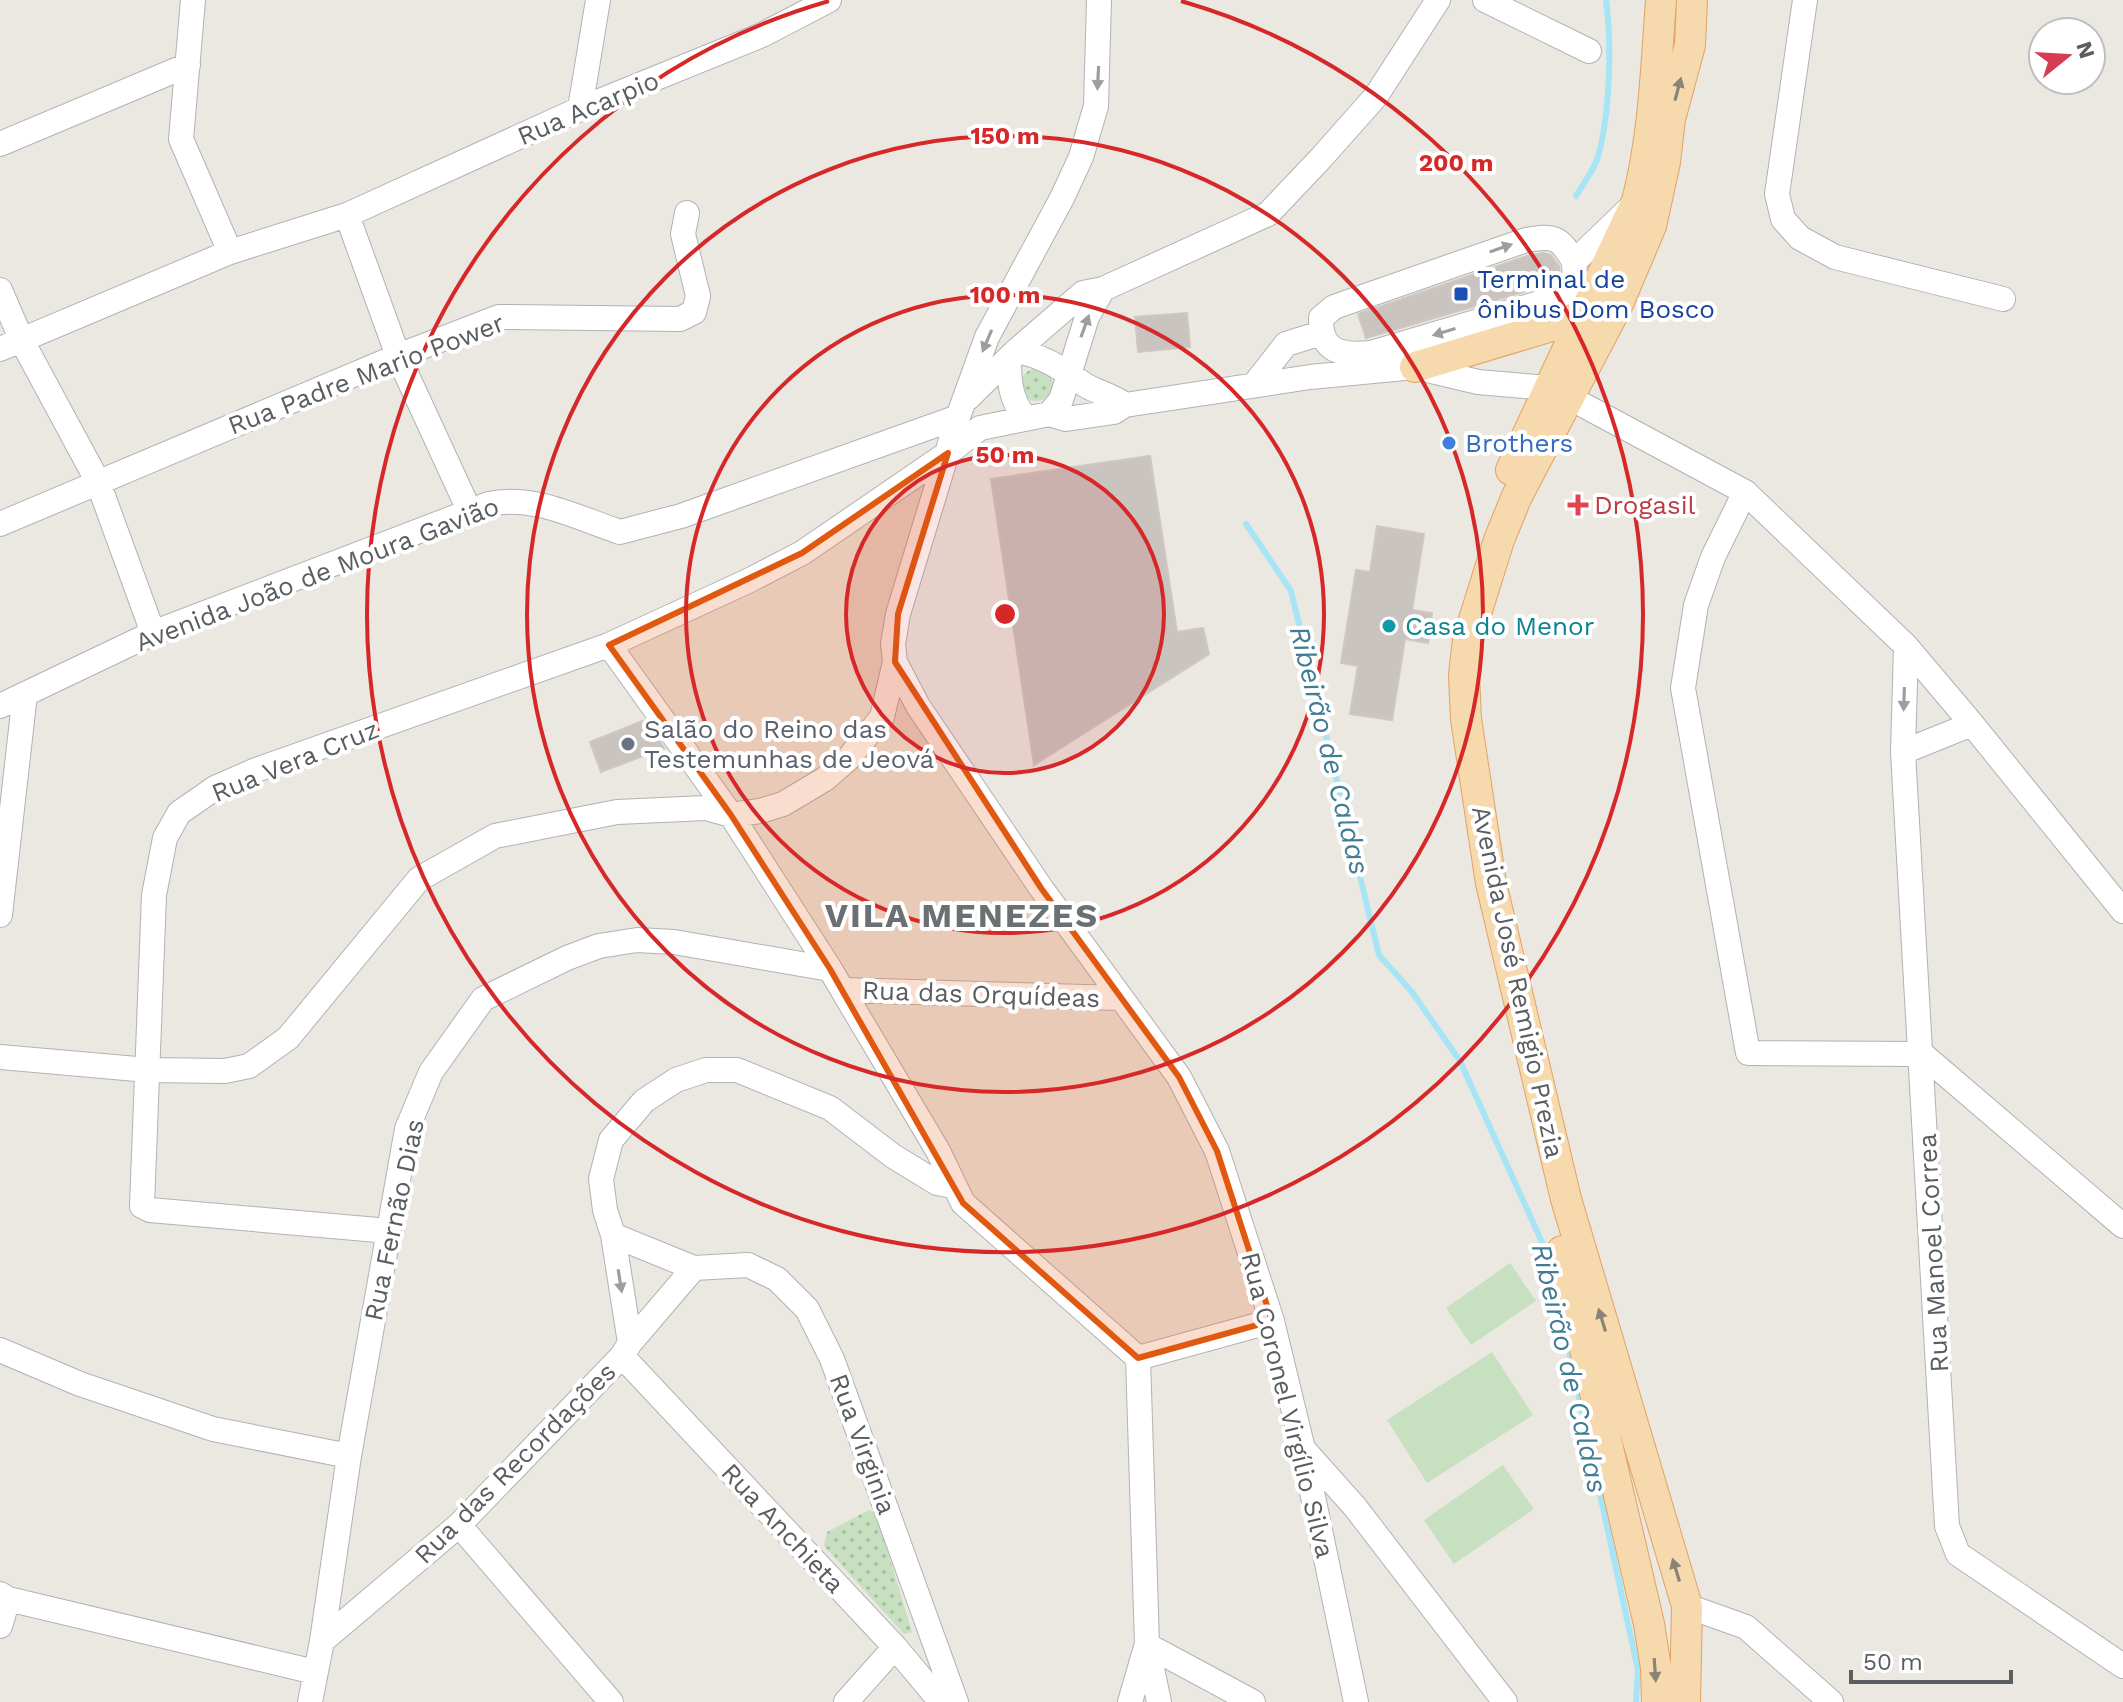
<svg xmlns="http://www.w3.org/2000/svg" width="2123" height="1702" font-family="'Work Sans',sans-serif">
	<defs>
		<pattern id="green-dots" width="8" height="8" patternUnits="userSpaceOnUse" patternTransform="scale(2)"><rect width="8" height="8" fill="#c7e1c0"/><path d="M2 2h.1M6 6h.1" fill="none" stroke="#a5ba9f" stroke-width="1.8" stroke-linecap="round"/></pattern>
	</defs>
	<rect width="100%" height="100%" fill="#ebe7e1"/>
	<path fill="url(#green-dots)" d="M1020 385a16 16 0 1 1 32 0a16 16 0 1 1-32 0Z
		M869,1510l7,3 36,119 -8,2 -80,-88 3,-14z"/>
	<path fill="#c7e1c0" d="M1510,1263l26,38 -65,44 -25,-37z
		M1492,1352l41,63 -106,68 -40,-63z
		M1503,1465l31,44 -80,55 -30,-44z"/>
	<g fill="none" stroke-linecap="round" stroke-linejoin="round">
		<path stroke="#a7e5f6" stroke-width="6" d="M1576,196c7,-12 18,-26 22,-39 12,-45 14,-111 8,-157
			M1246,524l45,67 88,364 33,37 48,69 90,199
			M1561,1314l77,356 -2,32"/>
	</g>
	<path fill="#c9c4c0" stroke="#cfc7c1" stroke-width="2" d="M1544,253l7,2 8,11 1,10 -13,9 -181,53 -8,-24 172,-59z
		M1187,313l3,34 -52,5 -3,-35z
		M1150,456l27,176 26,-4 6,26 -175,111 -43,-286z
		M1377,526l47,8 -12,76 20,3 -4,30 -23,-4 -13,81 -42,-6 8,-48 -17,-3 15,-93 14,2z
		M645,720l19,28 -63,24 -11,-30z"/>
	<g fill="none" stroke-linecap="round" stroke-linejoin="round">
		<defs>
			<path id="minor" d="M193,0l-12,139 49,113
				M1099,0l-3,106 -15,51 -19,41 -75,139 -29,80 -60,197 -5,30 2,18 23,44 123,182 138,189 38,74 55,170 31,128 53,253
				M1485,0l104,51
				M1805,0l-28,194 6,25 17,19 35,19 168,42
				M580,109l18,-109
				M0,144l188,-79
				M347,215l51,141 71,154
				M1574,262c-14,-25 -20,-27 -48,-22l-192,67 -13,11c-1,34 21,38 50,35l182,-54 12,-6 10,-12 -1,-19 55,-53
				M0,290l22,51 76,141 55,151
				M0,349l230,-97 117,-37 233,-106 182,-74 67,-35
				M1016,351c27,4 47,19 69,34 13,8 27,10 40,20
				M1009,358c0,22 1,42 16,59
				M1254,385l32,-41 35,-11
				M968,398l48,-47 67,-58 20,-4 165,-75 54,-57 54,-61 62,-96
				M1049,414l12,-14 26,-83 16,-28
				M1745,492l-32,65 -17,48 -13,83 65,365 174,1 201,172
				M0,524l398,-168 101,-39 181,2 14,-7 4,-16 -15,-62 4,-21
				M609,645l122,170 99,154 108,182 25,52 175,155 9,287 12,57
				M1906,646l-3,106 44,774 11,28 165,112
				M0,706l153,-73 336,-129c44,-10 89,14 131,28l61,-16 277,-99
				M1903,752l69,-28
				M0,915l25,-221
				M843,990l276,8
				M0,1057l148,13 77,1 24,-5 39,-28 131,-159 76,-43 122,-24 89,-4 25,7 29,-4 23,-7 42,-25 23,-20 34,-42 13,-55
				M389,1231l-239,-21 -8,-4 12,-311 11,-57 14,-25 36,-25 41,-18 353,-125 139,-64 54,-28 146,-100 32,-25 69,-14 17,5 48,-7 11,-7 185,-28 105,-10 63,15 70,6 22,10 175,94 161,154 66,78 151,187
				M613,1235l-8,-25 -4,-31 10,-39 33,-39 32,-21 30,-10h31l93,38 63,48 44,27 15,3
				M694,1268l-64,75 -17,-108 81,33 54,-3 29,14 30,30 25,50 124,343
				M0,1350l80,34 133,45 136,27
				M622,1356l273,291 46,55
				M1138,1358l134,-37
				M1305,1451l50,56 150,195
				M459,1525l152,177
				M0,1594l8,5 307,73
				M1687,1606l59,21 85,75
				M0,1626l8,-27
				M322,1641l137,-116 163,-169 8,-13
				M1147,1645l106,57
				M310,1702l12,-61 27,-185 58,-327 24,-57 52,-73 84,-41 32,-12 38,-6 37,2 156,27
				M846,1702l49,-55
				M1130,1702l16,-55"/>
			<path id="major" d="M1415,367l170,-51
				M1511,470l126,-269c17,-65 19,-134 24,-201
				M1562,1251l87,373 7,44 1,34
				M1685,1702l2,-96 -121,-407 -75,-316 -25,-164 -2,-44 4,-36 31,-99 18,-44 100,-190 34,-80 14,-64 5,-43 20,-74 2,-45"/>
		</defs>
		<use href="#minor" stroke="#afb3b6" stroke-width="26"/>
		<use href="#major" stroke="#e2a264" stroke-width="32"/>
		<use href="#minor" stroke="#fff" stroke-width="24"/>
		<use href="#major" stroke="#f6d9ac" stroke-width="30"/>
	</g>
	<defs><path id="oneway-solid" d="M-6-.8H1V-3.2L6.5 0L1 3.2V.8H-6Z" transform="scale(2)"/></defs>
	<g fill="#9c9ea0">
		<use href="#oneway-solid" transform="translate(1098 78) rotate(93)"/>
		<use href="#oneway-solid" transform="translate(1501 248) rotate(-19)"/>
		<use href="#oneway-solid" transform="translate(1085 326) rotate(-70)"/>
		<use href="#oneway-solid" transform="translate(1444 332) rotate(163)"/>
		<use href="#oneway-solid" transform="translate(987 341) rotate(113)"/>
		<use href="#oneway-solid" transform="translate(1904 699) rotate(92)"/>
		<use href="#oneway-solid" transform="translate(620 1281) rotate(81)"/>
	</g>
	<g fill="#898378">
		<use href="#oneway-solid" transform="translate(1678 89) rotate(-75)"/>
		<use href="#oneway-solid" transform="translate(1602 1320) rotate(-107)"/>
		<use href="#oneway-solid" transform="translate(1676 1570) rotate(-107)"/>
		<use href="#oneway-solid" transform="translate(1655 1670) rotate(86)"/>
	</g>
	<path fill="#e15910" fill-opacity="0.2" stroke="#e15910" stroke-width="6" stroke-linejoin="round" d="M948,453l-50,161 -3,48 146,226 138,189 38,74 55,170 -134,37 -175,-155 -133,-234 -99,-154 -122,-170 193,-92z"/>
	<circle cx="1005" cy="614" r="159" fill="#d62828" fill-opacity=".12"/>
	<g fill="none" stroke="#d62828" stroke-width="4">
		<circle cx="1005" cy="614" r="159"/>
		<circle cx="1005" cy="614" r="319"/>
		<circle cx="1005" cy="614" r="478"/>
		<path d="M1181 1A638 638 0 1 1 829 1"/>
	</g>
	<rect fill="#1a4fb4" stroke="#fff" stroke-width="3" x="1453" y="286" width="16" height="16" rx="4"/>
	<circle fill="#3f7fe0" stroke="#fff" stroke-width="3" cx="1449" cy="443" r="8"/>
	<path fill="#e0444e" stroke="#fff" stroke-width="3" d="M1574 493h8v8h8v8h-8v8h-8v-8h-8v-8h8z"/>
	<circle fill="#0f9aa8" stroke="#fff" stroke-width="3" cx="1389" cy="626" r="8"/>
	<circle fill="#6b7280" stroke="#fff" stroke-width="3" cx="628" cy="744" r="8"/>
	<g text-anchor="middle" stroke-width="8" stroke-linejoin="round" paint-order="stroke">
		<g font-size="26" fill="#5a5e61" stroke="#fff">
			<text transform="translate(588 108) rotate(-23)" y="9">Rua Acarpio</text>
			<text transform="translate(366 374) rotate(-21)" y="9">Rua Padre Mario Power</text>
			<text transform="translate(317 574) rotate(-21)" y="9">Avenida João de Moura Gavião</text>
			<text transform="translate(295 761) rotate(-22)" y="9">Rua Vera Cruz</text>
			<text transform="translate(1518 982) rotate(78)" y="9">Avenida José Remigio Prezia</text>
			<text transform="translate(981 994) rotate(2)" y="9">Rua das Orquídeas</text>
			<text transform="translate(394 1220) rotate(-78)" y="9">Rua Fernão Dias</text>
			<text transform="translate(1933 1253) rotate(-93)" y="9">Rua Manoel Correa</text>
			<text transform="translate(1288 1405) rotate(76)" y="9">Rua Coronel Virgílio Silva</text>
			<text transform="translate(863 1444) rotate(70)" y="9">Rua Virginia</text>
			<text transform="translate(515 1463) rotate(-45)" y="9">Rua das Recordações</text>
			<text transform="translate(783 1528) rotate(47)" y="9">Rua Anchieta</text>
		</g>
		<g font-size="26" fill="#164399" stroke="#fff" text-anchor="start">
			<text x="1477" y="288">Terminal de<tspan x="1477" dy="30">ônibus Dom Bosco</tspan></text>
		</g>
		<g font-size="26" fill="#366cbe" stroke="#fff" text-anchor="start">
			<text x="1465" y="452">Brothers</text>
		</g>
		<g font-size="26" fill="#be3a42" stroke="#fff" text-anchor="start">
			<text x="1594" y="514">Drogasil</text>
		</g>
		<g font-size="26" fill="#0d838f" stroke="#fff" text-anchor="start">
			<text x="1405" y="635">Casa do Menor</text>
		</g>
		<g font-size="26" fill="#5b616d" stroke="#fff" text-anchor="start">
			<text x="644" y="738">Salão do Reino das<tspan x="644" dy="30">Testemunhas de Jeová</tspan></text>
		</g>
		<g font-size="28" font-style="italic" fill="#417c95" stroke="#fff">
			<text transform="translate(1330 750) rotate(76)" y="10">Ribeirão de Caldas</text>
			<text transform="translate(1570 1368) rotate(77)" y="10">Ribeirão de Caldas</text>
		</g>
		<g font-size="34" font-weight="bold" letter-spacing="2" fill="#6b7173" stroke="#fff">
			<text x="962" y="927">VILA MENEZES</text>
		</g>
	</g>
	<circle cx="1005" cy="614" r="12" fill="#d62828" stroke="#fff" stroke-width="4"/>
	<g font-size="24" text-anchor="middle" font-weight="bold" fill="#d62828" stroke="#fff" stroke-width="8" stroke-linejoin="round" paint-order="stroke">
		<text x="1005" y="144">150 m</text>
		<text x="1456" y="171">200 m</text>
		<text x="1005" y="303">100 m</text>
		<text x="1005" y="463">50 m</text>
	</g>
	<g transform="translate(2067 56) rotate(72)"><circle r="38" fill="#ffffff" stroke="#bdbfc0" stroke-width="2"/>
	<path d="M0-6L14 30L0 20L-14 30Z" fill="#d63c53"/>
	<text y="-12" font-size="22" font-weight="bold" text-anchor="middle" fill="#5a5e61">N</text>
	</g>
	<path d="M1851 1670v12h160v-12" fill="none" stroke="#5a5e61" stroke-width="4"/>
	<text x="1863" y="1670" font-size="24" fill="#5a5e61" stroke="#ffffff" stroke-width="6" paint-order="stroke">50 m</text>
</svg>
